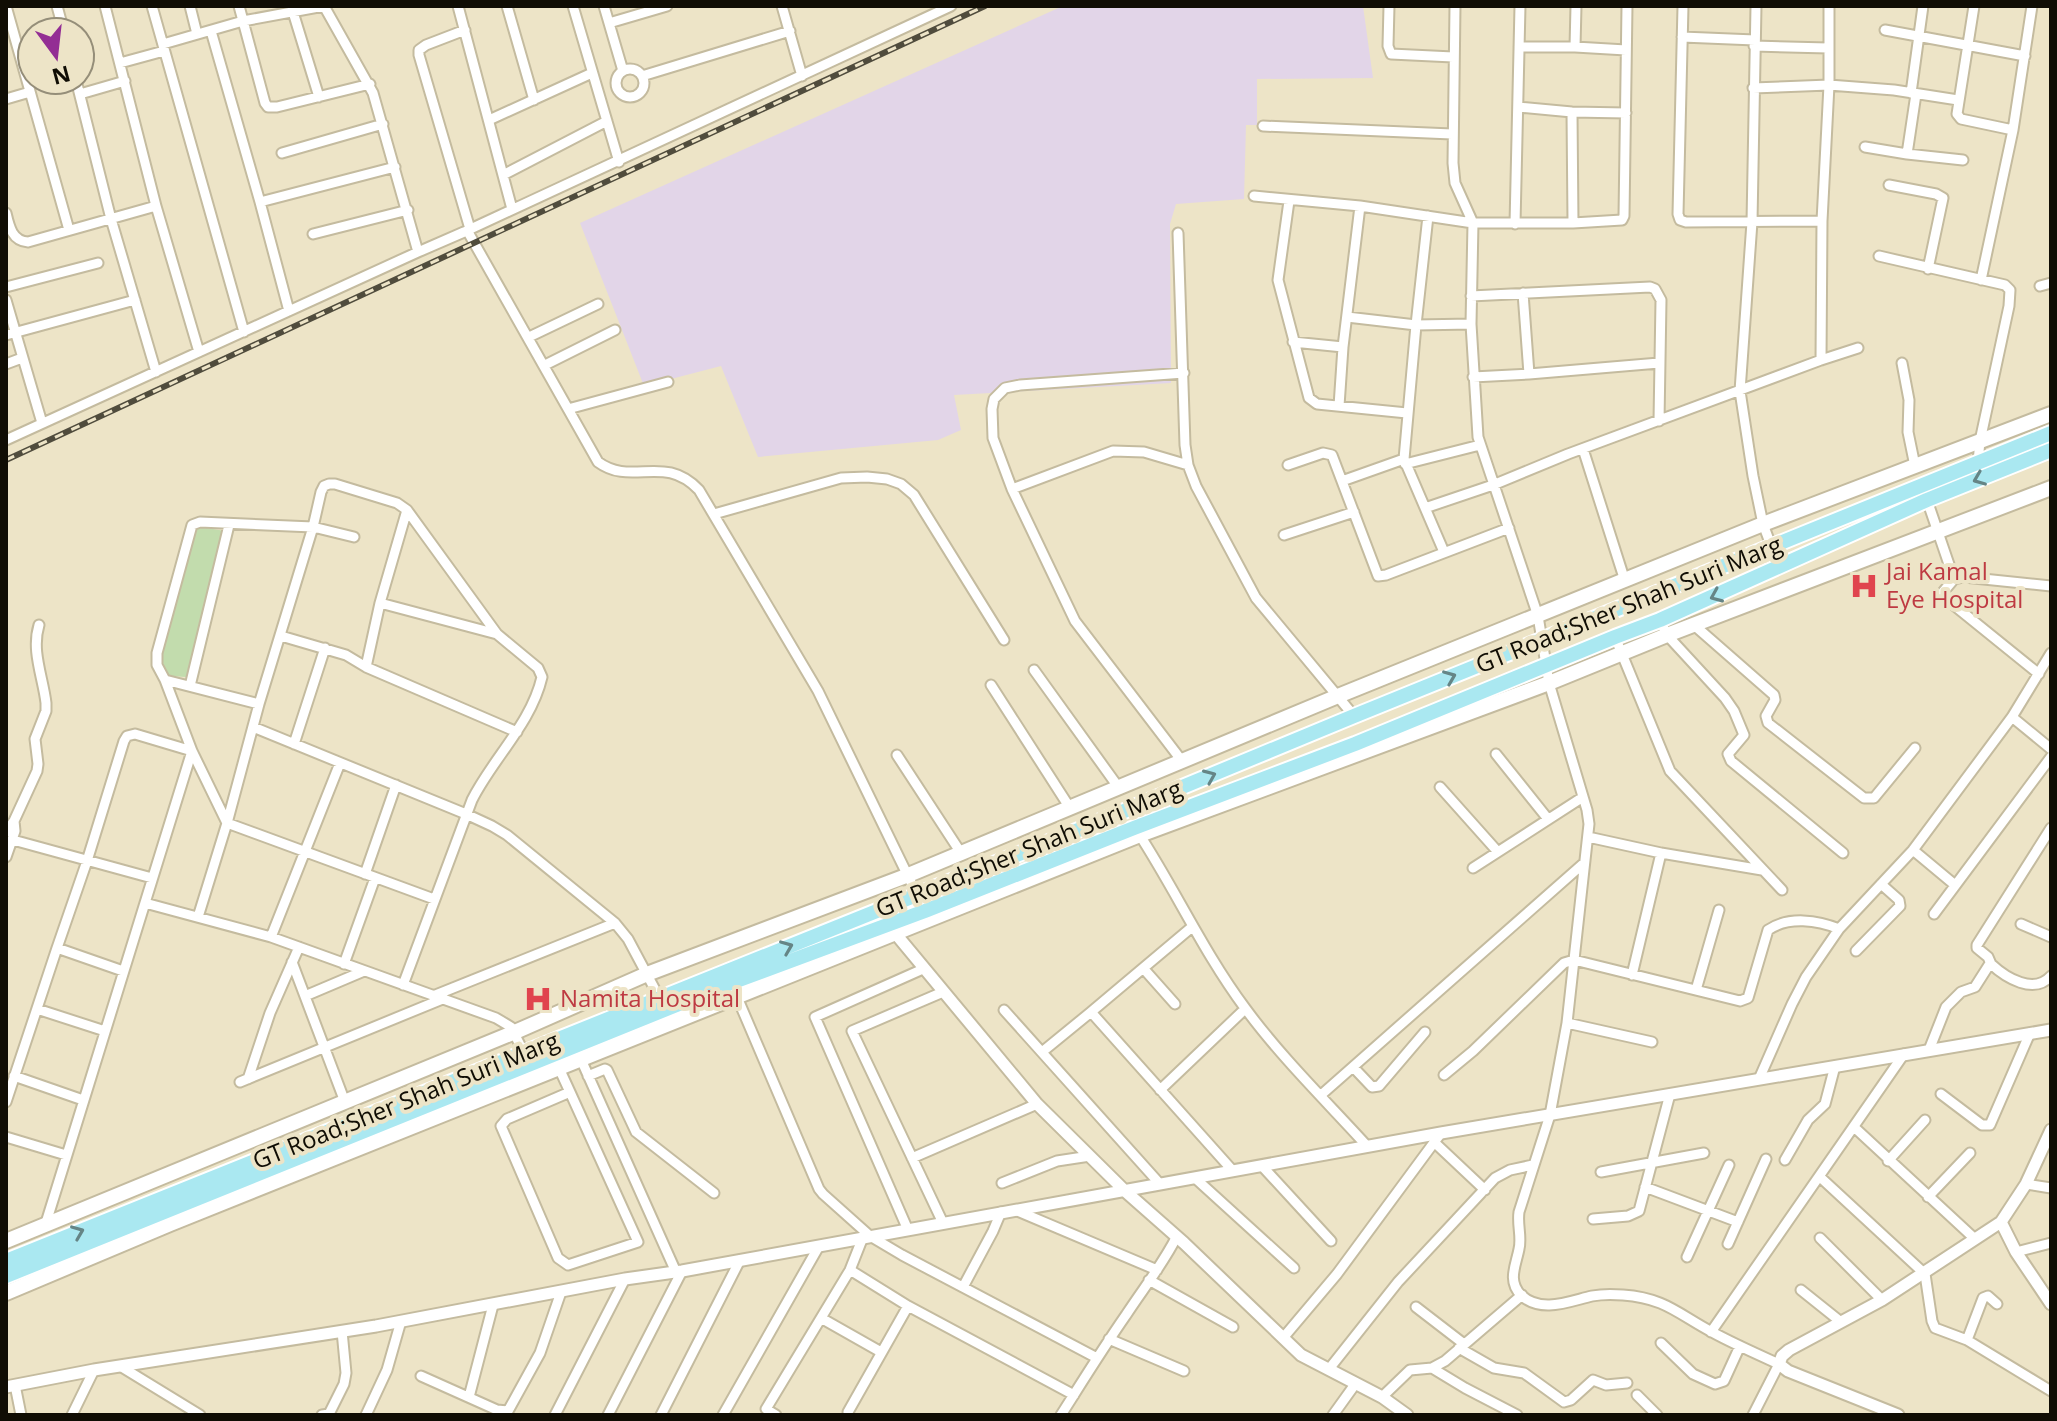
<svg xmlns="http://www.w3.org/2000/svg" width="2057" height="1421" font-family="'Open Sans',sans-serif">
	<rect width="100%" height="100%" fill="#ede4c7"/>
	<path fill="#e2d5e8" d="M1063,6h300l10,72 -116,1v46h-11l-2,74 -68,5 -6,20 1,159 -217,12 7,35 -23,10 -180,17 -37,-91 -77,20 -64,-163z"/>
	<path fill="#c2dcad" d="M195,526l30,5 -39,146 -16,-1 -11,-11z"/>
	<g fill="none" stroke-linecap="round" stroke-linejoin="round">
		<defs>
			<path id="minor" d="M6,6l63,224
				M57,6l7,26
				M105,6l51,200 43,146
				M152,6l92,326
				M190,6l7,28
				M239,6l26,97 3,4h9l93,-23
				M458,6l54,203
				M507,6l27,94
				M573,6l46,156
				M604,6l19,65
				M782,6l20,70
				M1389,6l-1,40 3,8 62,3
				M1455,6l-2,157 2,20 18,40 -2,101 7,113 60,179 11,67 38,127 2,14 -22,199 -17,92 -31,97c-2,13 3,25 0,37 -3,16 -12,32 2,46 20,19 49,6 71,1 10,-2 20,-2 31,-1 42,3 55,19 89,37 22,12 45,22 67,32l-26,51
				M1683,6l-5,208 2,6 6,2 136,-1
				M1756,6l-4,216 -12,169 13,85 10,48 9,24
				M1974,6l-17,108 4,5 52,11
				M293,12l26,85
				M609,23l58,-17
				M465,30l-39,15 -7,5v5l51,174
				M1885,30l140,26
				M211,31l49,171 29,109
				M1682,37l73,3
				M163,44l80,-23 81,-15 49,87 45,159
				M1754,46l74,2
				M1519,47h56l51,3
				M1575,47l1,-41
				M120,63l44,-12
				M616 83a14 14 0 1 1 28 0a14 14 0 1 1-28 0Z
				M642,76l148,-45
				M76,80l35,139 45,153
				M1753,88l76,-3 65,5 64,10
				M1911,93l12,-87
				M80,94l45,-13
				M6,99l24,-7
				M1518,107l54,5 54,1
				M1572,112l1,111
				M489,120l103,-47
				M1263,126l189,8
				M1865,147l42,7 56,6
				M282,153l101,-29
				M1907,154l9,-60
				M503,175l104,-54
				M1889,185l47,9 7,4 -15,71
				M1254,196l106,10 113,17h100l49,-3 2,-4 3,-210
				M1289,201l-11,79 31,118 8,6 90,9
				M260,202l135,-35
				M6,213c3,13 6,28 22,29l128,-36
				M1515,224l5,-218
				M464,232l487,-226
				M1178,233l7,212 3,20 8,21 60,112 98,118
				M313,234l95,-24
				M1879,256l126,29 5,5 -1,16 -29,135 -2,21
				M1981,280l32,-150 19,-124
				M2040,286l11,-3
				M6,287l92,-24
				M1523,293l6,81
				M1471,296l179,-9 5,2 6,11 -2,121
				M6,300l36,123
				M1347,317l69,8 55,-1
				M6,335l129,-35
				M529,337l69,-33
				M1293,342l50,5
				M1821,360l1,-139 7,-136v-79
				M1902,363l7,37 -1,32 7,34
				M6,364l16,-6
				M545,365l70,-35
				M1473,377l56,-3 130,-11
				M1339,406l4,-59 17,-141
				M568,409l100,-27
				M6,440l412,-188 46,-20h4l130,230c34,25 66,-9 101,28l119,201 107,220
				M1583,449l42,132
				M1404,459l12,-134 12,-109
				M1405,464l75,-19
				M1288,465l35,-12 9,2 46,121 8,-1 123,-47
				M1342,481l62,-22 40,93
				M1012,489l101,-38 31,1 44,13
				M1927,500l27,79
				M1425,508l68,-23 75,-31 253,-94 37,-12
				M714,514l127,-36 26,-1 20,2 14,5 13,11 90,145
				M1284,535l70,-23
				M380,603l27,-93
				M1660,620l7,15 58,63 9,13 10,24 -16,19 3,7 112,92
				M1694,625l80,70 1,5 -9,16 2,7 96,75h10l41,-50
				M281,636l65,19 20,12 151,65
				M1615,637l55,134 112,119
				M366,667l14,-64 117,31
				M1034,670l85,118
				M2039,674l-94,-76 -2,-6 11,-13 10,-2 87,9
				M165,680l-8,-15v-12l35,-128 8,-3 113,5 41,10
				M991,685l79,123
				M190,686l39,-161
				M259,704l-94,-24 27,71 35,72 207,76
				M2012,717l39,32
				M253,727l213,87 26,12 15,9 108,88 13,16 32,60
				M294,744l31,-96
				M1496,754l52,65
				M897,755l64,98
				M1182,761l-107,-140 -63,-132 -19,-51 -1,-29 2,-10 11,-11 15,-3 164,-12
				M1440,787l58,65
				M6,832l8,-11 23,-50 1,-7 -3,-25 11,-28v-8c-3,-26 -15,-52 -7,-78
				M1139,834c37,57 65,119 106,174 36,49 81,93 122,138
				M1588,837l73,16 101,17
				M13,840l139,38
				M1913,850l42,35
				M6,857l9,-26 -1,-10
				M1473,868l110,-71
				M365,874l31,-89
				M145,903l126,34 225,81 15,9 13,26
				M1934,914l117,-157
				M198,917l29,-94 32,-119 54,-177 8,-35 3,-6 5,-2h6l62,19 10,7 90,124 41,34 4,9c-11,47 -49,81 -70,123l-69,185
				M2021,924l30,13
				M1192,927l-101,85 142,159
				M271,937l69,-174
				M1856,951l44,-45 -1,-6 -18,-16
				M292,962l53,140
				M344,964l31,-86
				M1991,964l-3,-7 -11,-9v-3l74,-117
				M1143,968l32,36
				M1632,975l29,-122
				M731,983l88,206 4,5 47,42 32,19 195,103
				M1696,990l23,-80
				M943,992l-91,39 91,192
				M305,996l59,-25
				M433,996l182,-73
				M37,1009l68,22
				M1004,1010l156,174
				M1567,1023l85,19
				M575,1046l101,226
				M1929,1050l17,-43 15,-15 14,-5 14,-22 2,-1c15,14 43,31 60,12
				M1042,1052l49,-40
				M559,1068l11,24 68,150 -70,23 -10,-7 -57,-132 6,-7 63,-27
				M1354,1068l18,19 7,-1 46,-54
				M1444,1075l29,-24 91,-88 10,-3 166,41 8,-3 20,-68c20,-14 50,-10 71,-1
				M14,1076l69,24
				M588,1076l17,-7 2,1 29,62 78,61
				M248,1079l22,-66 29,-66
				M1759,1079l33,-75 14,-27 33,-48 74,-79 99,-133 39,-64
				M240,1082l200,-82
				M1160,1090l85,-81
				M1941,1094l41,31h8l40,-92
				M1321,1095l263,-232
				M6,1102l51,-154 66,23
				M1854,1127l121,112
				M6,1137l60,18
				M1434,1142l51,48
				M912,1158l125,-54
				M1785,1160l23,-40 17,-16 10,-38
				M1888,1161l37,-41
				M1262,1166l69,75
				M1601,1172l103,-19
				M1820,1177l105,97 7,47 3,7 32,12 84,51
				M1195,1178l99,90
				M1002,1183l55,-22 33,-5
				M2026,1184l25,4
				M1645,1187l93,35
				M1928,1197l42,-44
				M1015,1210l142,60
				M1593,1219l35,-3 11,-5 31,-117
				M45,1226l147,-475 -57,-17 -8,2 -3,5 -37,120 -30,87
				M908,1230l-93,-213 108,-48
				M1820,1238l62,62
				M1728,1244l38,-85
				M2016,1252l35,-9
				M1687,1257l42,-92
				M850,1270l58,36 166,89
				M1149,1280l84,47
				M963,1287l30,-56 8,-19
				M1801,1290l40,32
				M1416,1307l48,37
				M821,1318l60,34
				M1711,1332l193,-278
				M1283,1338l54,-64 104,-141
				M1109,1339l75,32
				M1967,1340l16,-42 5,-2 9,8
				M1661,1343l32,31 22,10 9,-3 16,-35
				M1459,1348l35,20 30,5 40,29 7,-2 22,-20 13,5 21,-2
				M120,1366l80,49
				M1432,1368l33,20 52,27
				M1329,1369l69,-87 97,-104 15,-8 23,-5
				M421,1376l76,34 11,1 32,-58 21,-61
				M15,1385l6,30
				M1637,1395l20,20
				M469,1397l24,-92
				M1382,1397l28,-27 22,-2 13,-7 77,-66
				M848,1412l60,-106
				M72,1415l22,-45
				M322,1415l7,-1 15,-30 2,-11 -4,-42
				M366,1415l21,-45 14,-49
				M555,1415l70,-136
				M608,1415l74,-144
				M661,1415l79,-155
				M723,1415l96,-169
				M776,1415l-10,-6 84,-139 13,-33
				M1061,1415c21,-33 42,-67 65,-100 17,-26 37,-51 51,-79
				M1333,1415l23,-32"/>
			<path id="tertiary" d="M885,907l5,17 5,9 142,171 88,87 59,52 117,112 81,42 25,18
				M2001,1222l15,30 35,52
				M6,1387l88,-17 282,-44 249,-47 57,-8 759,-138 610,-103
				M1898,1415l-110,-44 -9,-7 3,-8 7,-6 93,-50 119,-78 25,-38 25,-54"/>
			<path id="secondary" d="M6,1241l509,-209 132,-58 259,-98 432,-180 425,-172 288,-110
				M6,1293l164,-69 970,-389 409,-152 118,-48 384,-147"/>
			<path id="primary" d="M6,1261l1065,-428 283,-117 697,-283
				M6,1276l725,-293 194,-72 209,-83 221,-84 260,-107 45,-17 267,-120 124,-50"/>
		</defs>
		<use href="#minor" stroke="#c4bb9f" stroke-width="13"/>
		<use href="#tertiary" stroke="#c4bb9f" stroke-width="15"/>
		<use href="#secondary" stroke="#c4bb9f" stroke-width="18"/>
		<use href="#primary" stroke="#fff" stroke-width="18"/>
		<use href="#minor" stroke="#fff" stroke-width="9"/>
		<use href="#tertiary" stroke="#fff" stroke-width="11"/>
		<use href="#secondary" stroke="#fff" stroke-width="14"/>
		<use href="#primary" stroke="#aae8f1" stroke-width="14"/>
		<defs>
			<path id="rail" d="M6,460l979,-454"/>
		</defs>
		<use href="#rail" stroke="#504c3d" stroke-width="6"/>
		<use href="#rail" stroke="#ede4c7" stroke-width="3" stroke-dasharray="9" stroke-linecap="butt"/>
	</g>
	<defs><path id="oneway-chevron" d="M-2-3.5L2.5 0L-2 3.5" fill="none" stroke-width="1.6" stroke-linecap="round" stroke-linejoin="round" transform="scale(2)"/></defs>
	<g stroke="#658586">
		<use href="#oneway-chevron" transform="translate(1979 479) rotate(158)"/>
		<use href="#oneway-chevron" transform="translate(1716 596) rotate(157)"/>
		<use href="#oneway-chevron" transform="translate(1450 677) rotate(-22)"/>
		<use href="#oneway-chevron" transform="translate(1210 776) rotate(-23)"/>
		<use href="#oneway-chevron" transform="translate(787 947) rotate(-22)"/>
		<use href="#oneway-chevron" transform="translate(78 1232) rotate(-22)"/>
	</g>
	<defs>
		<symbol id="hospital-bare" viewBox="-9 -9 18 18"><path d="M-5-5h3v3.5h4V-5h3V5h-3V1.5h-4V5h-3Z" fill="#e0444e" stroke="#ede4c7" stroke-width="2.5" paint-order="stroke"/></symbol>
	</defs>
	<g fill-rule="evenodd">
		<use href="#hospital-bare" x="1844" y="566" width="40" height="40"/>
		<use href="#hospital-bare" x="518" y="979" width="40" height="40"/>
	</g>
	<g text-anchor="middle" stroke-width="8" stroke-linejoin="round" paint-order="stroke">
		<g font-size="24" fill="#be3a42" stroke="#ede4c7" text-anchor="start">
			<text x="1886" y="580">Jai Kamal<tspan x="1886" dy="28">Eye Hospital</tspan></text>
			<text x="560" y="1007">Namita Hospital</text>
		</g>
		<g font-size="24" fill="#100d04" stroke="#ede4c7">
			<text transform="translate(1629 605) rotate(-22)" y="8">GT Road;Sher Shah Suri Marg</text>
			<text transform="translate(1029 849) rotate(-22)" y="8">GT Road;Sher Shah Suri Marg</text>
			<text transform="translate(406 1101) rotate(-22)" y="8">GT Road;Sher Shah Suri Marg</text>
		</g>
	</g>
	<rect width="2057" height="1421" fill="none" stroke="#100d04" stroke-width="16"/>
	<g transform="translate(56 56) rotate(165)"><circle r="38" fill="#ede4c7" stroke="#958e79" stroke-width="2"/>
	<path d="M0-6L14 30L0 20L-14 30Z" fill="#932e94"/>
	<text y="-12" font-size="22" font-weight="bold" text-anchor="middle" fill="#100d04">N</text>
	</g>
</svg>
